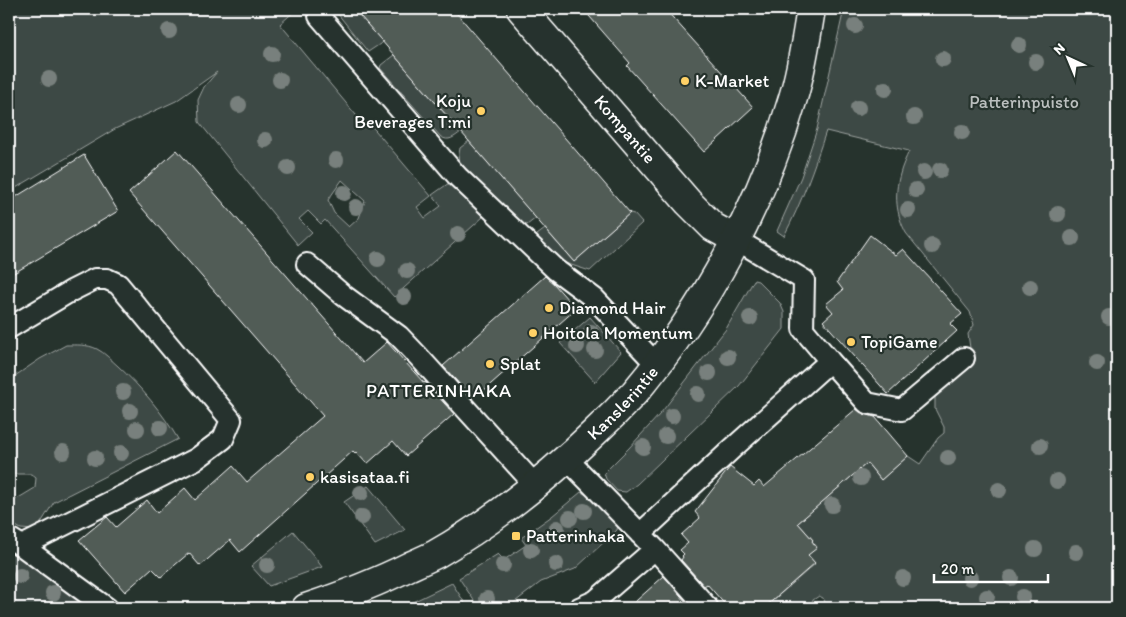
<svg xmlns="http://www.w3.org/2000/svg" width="1126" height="617" font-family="Itim,sans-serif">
	<rect width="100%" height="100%" fill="#26332d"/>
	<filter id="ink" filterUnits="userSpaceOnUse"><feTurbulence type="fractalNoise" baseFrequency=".02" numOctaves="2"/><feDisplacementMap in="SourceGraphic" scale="10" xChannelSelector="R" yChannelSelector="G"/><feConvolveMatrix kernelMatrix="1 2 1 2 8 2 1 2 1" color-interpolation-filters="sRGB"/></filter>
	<g filter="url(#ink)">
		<path fill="#3e4944" stroke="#9ea4a2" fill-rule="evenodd" d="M9,9h288l-17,15 86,103 4,-3 61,72 -14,11 8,11 16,-12 -9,-11 17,-12 34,34 -89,80 -69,-77 -4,4 -13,-13 -9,8 13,13 -14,13 -99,-123 -1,-22 6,-13 13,-15 -41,29 -61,28 -106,63zM342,180l23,21 -6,17 -10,9 -15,-14 -6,-13z
			M334,9h20l29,33 -15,10z
			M844,9h273v599h-292l1,-4 -3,-6 -4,-2 -6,4 -1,3 2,5h-50l51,-44 -7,-9 9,-8 -5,-6 1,-1 -15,-17 69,-60 14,17 27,-24 12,8 18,-26 6,-5v-6l-9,-18v-12l40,-36 -5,-13 -2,-14 6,-9 -4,-13 -64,-79c-10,-19 -12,-38 -6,-59 2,-8 6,-16 9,-23l-83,-20c-12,36 -24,71 -42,105l-7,-5 24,-54 16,-48z
			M394,55l67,77c-7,5 -12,10 -20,5l-61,-69 1,-3z
			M469,141l67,77 -9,7 -10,-2 -59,-63 2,-12z
			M630,213l4,1 8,9 -52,48 -25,-8 -28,-19 -2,-5 2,-4 8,-6 29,33z
			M754,280l4,1 22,22 4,9v17l-45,57 -102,98 -11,8 -9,-1 -11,-12 -2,-6 25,-25 31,-34 66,-85z
			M590,317l31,35 -26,30 -35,-39z
			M66,345c10,0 21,-1 31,4 8,4 14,11 21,17 23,21 44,46 60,73l-124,63 -15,24 -5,4 -13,-1 -12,-7v-26l6,4 20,-12 1,-10 -5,-4h-21l-1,2v-96l31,-21z
			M368,486l37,44 -30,15 -31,-43z
			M581,492l8,4 29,29 -1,5 -42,39 -34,13 -34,26h-28l-20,-30 39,-24 6,6 22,-15 -5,-7 31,-22z
			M293,531l20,24 9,12 -53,19 -18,-20z
			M9,549c17,12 67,42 75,59h-75z
			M452,583l16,25h-68z"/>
		<path fill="#515c57" stroke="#fff" d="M354,9h99l177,204 -56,49z
			M583,9h82l88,98 -49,45 -77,-86 3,-3z
			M177,150l186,213 24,-21 37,41 1,-1 29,32 -48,42 -13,-15 -26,23 -11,-12 -1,1 -2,-2 -113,101 -10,-12 -30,26 -11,-13 -28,24 -9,-9 -27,24 -46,-52 28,-23 9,10 31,-27 10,13 28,-25 10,12 38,-34 14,16 76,-66 -194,-223z
			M84,155l34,56 -109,65v-75z
			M870,235l26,20 7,-6 59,65 -12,10 7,7 -69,63 -65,-73 10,-9 -7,-8 17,-14 -6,-8z
			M545,276l9,8 22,25 -93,82 -1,-1 -10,8 -29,-32z
			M856,409l8,5 11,3 33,39 -27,24 -14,-17 -69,60 15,17 -1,1 5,7 -9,7 7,8 -51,45h-36l-21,-24 -3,2 -23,-26 2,-3 -1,-1 2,-2 -4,-4 8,-7 -7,-8 19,-17 -5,-6 35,-45 24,19 5,-5 5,6z
			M664,576l22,26 -7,6h-51z"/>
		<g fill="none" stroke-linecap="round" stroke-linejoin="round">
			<defs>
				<path id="lane" d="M319,16l139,161 98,93 39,29 62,66
					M307,264l36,31 56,41 19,20 117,129
					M9,328l62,-37 24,-12h12l11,5 113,136 -8,19 -27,20 -174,87
					M830,361l37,42 35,7 62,-52
					M567,459l88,90 53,59
					M640,534l94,-87 96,-86 -27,-32 1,-49 -67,-40
					M9,538l13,8 85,62
					M579,608l16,-7 60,-52"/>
				<g id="street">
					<path id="s1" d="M521,9l167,193 25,25 24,13"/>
					<path id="s2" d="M306,608c36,-12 70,-25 104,-42 9,-4 18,-8 26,-12 58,-33 110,-75 158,-121 14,-13 28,-27 41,-41 71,-84 127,-188 158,-294 9,-29 13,-59 18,-89"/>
				</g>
			</defs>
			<use href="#lane" stroke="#fff" stroke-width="24"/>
			<use href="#street" stroke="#fff" stroke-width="31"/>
			<use href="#lane" stroke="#26332d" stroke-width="20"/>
			<use href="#street" stroke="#26332d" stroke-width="28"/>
		</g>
		<g fill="#78807d">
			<circle cx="855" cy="26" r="8"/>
			<circle cx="169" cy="31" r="8"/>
			<circle cx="1019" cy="45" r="8"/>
			<circle cx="272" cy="54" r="8"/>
			<circle cx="943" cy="59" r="8"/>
			<circle cx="1036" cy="62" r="8"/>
			<circle cx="49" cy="79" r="8"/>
			<circle cx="280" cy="80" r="8"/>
			<circle cx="885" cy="89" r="8"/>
			<circle cx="239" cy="105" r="8"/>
			<circle cx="858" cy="108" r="8"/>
			<circle cx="914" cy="117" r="8"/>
			<circle cx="962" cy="132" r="8"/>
			<circle cx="265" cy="140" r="8"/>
			<circle cx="336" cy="160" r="8"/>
			<circle cx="288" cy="168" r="8"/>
			<circle cx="940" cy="170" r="8"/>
			<circle cx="924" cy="172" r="8"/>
			<circle cx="916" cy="190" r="8"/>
			<circle cx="344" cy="193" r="8"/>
			<circle cx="356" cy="207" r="8"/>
			<circle cx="908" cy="210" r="8"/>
			<circle cx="1058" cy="214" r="8"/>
			<circle cx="458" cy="234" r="8"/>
			<circle cx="1072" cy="238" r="8"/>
			<circle cx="932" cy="246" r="8"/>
			<circle cx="378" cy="259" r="8"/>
			<circle cx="407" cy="271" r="8"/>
			<circle cx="1030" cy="287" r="8"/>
			<circle cx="404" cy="297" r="8"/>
			<circle cx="1109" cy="317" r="8"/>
			<circle cx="750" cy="318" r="8"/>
			<circle cx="591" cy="332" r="8"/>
			<circle cx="577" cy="346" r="8"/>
			<circle cx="595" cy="350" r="8"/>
			<circle cx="728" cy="357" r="8"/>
			<circle cx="1097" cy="363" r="8"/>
			<circle cx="709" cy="373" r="8"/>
			<circle cx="123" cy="392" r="8"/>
			<circle cx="698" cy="394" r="8"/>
			<circle cx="130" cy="411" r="8"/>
			<circle cx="672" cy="416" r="8"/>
			<circle cx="160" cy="428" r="8"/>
			<circle cx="137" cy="429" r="8"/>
			<circle cx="666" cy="436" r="8"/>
			<circle cx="1040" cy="446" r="8"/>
			<circle cx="643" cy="447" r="8"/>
			<circle cx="63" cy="452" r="8"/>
			<circle cx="121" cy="453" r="8"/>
			<circle cx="95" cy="458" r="8"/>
			<circle cx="948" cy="458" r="8"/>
			<circle cx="861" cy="478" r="8"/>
			<circle cx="1057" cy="481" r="8"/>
			<circle cx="999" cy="490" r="8"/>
			<circle cx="361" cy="493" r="8"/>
			<circle cx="832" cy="505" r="8"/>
			<circle cx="584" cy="511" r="8"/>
			<circle cx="362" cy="517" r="8"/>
			<circle cx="570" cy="518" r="8"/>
			<circle cx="557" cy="528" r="8"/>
			<circle cx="1035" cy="549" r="8"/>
			<circle cx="531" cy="550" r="8"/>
			<circle cx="1076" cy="552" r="8"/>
			<circle cx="556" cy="564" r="8"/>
			<circle cx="267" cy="565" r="8"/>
			<circle cx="503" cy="565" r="8"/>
			<circle cx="20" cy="576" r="8"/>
			<circle cx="903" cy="578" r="8"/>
			<circle cx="970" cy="578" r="8"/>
			<circle cx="1011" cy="578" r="8"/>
			<circle cx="53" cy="593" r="8"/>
			<circle cx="987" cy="597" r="8"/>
			<circle cx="1023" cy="597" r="8"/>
			<circle cx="487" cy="599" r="8"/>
		</g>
	</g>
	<g fill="#ffd166" stroke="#26332d" stroke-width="2">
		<circle cx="685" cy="81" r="5"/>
		<circle cx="481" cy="111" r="5"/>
		<circle cx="549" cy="308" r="5"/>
		<circle cx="533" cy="333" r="5"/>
		<circle cx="851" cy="342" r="5"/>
		<circle cx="490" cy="364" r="5"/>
		<circle cx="310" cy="477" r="5"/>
		<rect x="511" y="531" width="10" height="10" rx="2.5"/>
	</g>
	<g text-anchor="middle" stroke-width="4.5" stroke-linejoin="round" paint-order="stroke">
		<g font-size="18" fill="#fff" stroke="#26332d" text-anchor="start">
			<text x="695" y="87">K-Market</text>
			<text x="471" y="107" text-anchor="end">Koju<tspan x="471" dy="21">Beverages T:mi</tspan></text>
			<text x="559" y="314">Diamond Hair</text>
			<text x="543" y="339">Hoitola Momentum</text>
			<text x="861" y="348">TopiGame</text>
			<text x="500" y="370">Splat</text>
			<text x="320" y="483">kasisataa.fi</text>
			<text x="526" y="542">Patterinhaka</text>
		</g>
		<g font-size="18" fill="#bbbfbe" stroke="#26332d">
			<text x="1024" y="108">Patterinpuisto</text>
		</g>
		<g font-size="18" fill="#fff" stroke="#26332d">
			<text dy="6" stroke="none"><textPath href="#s1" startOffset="159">Kompantie</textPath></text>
			<text dy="6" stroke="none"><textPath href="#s2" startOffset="382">Kanslerintie</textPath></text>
		</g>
		<g font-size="19" letter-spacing="1" fill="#fff" stroke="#26332d">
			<text x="439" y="397">PATTERINHAKA</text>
		</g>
	</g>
	<rect width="1126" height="617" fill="none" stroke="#26332d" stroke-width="30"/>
	<rect x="15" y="15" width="1096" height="587" fill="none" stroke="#fff" stroke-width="2" filter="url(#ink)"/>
	<g transform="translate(1068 58) rotate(316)" stroke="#26332d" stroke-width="4" paint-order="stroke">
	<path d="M0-4L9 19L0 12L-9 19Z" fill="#ffffff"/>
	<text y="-8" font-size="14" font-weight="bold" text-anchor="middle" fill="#ffffff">N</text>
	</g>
	<path d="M934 574v8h114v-8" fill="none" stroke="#ffffff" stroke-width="2.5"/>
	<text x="941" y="574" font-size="15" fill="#ffffff" stroke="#26332d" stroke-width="4" paint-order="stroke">20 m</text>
</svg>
